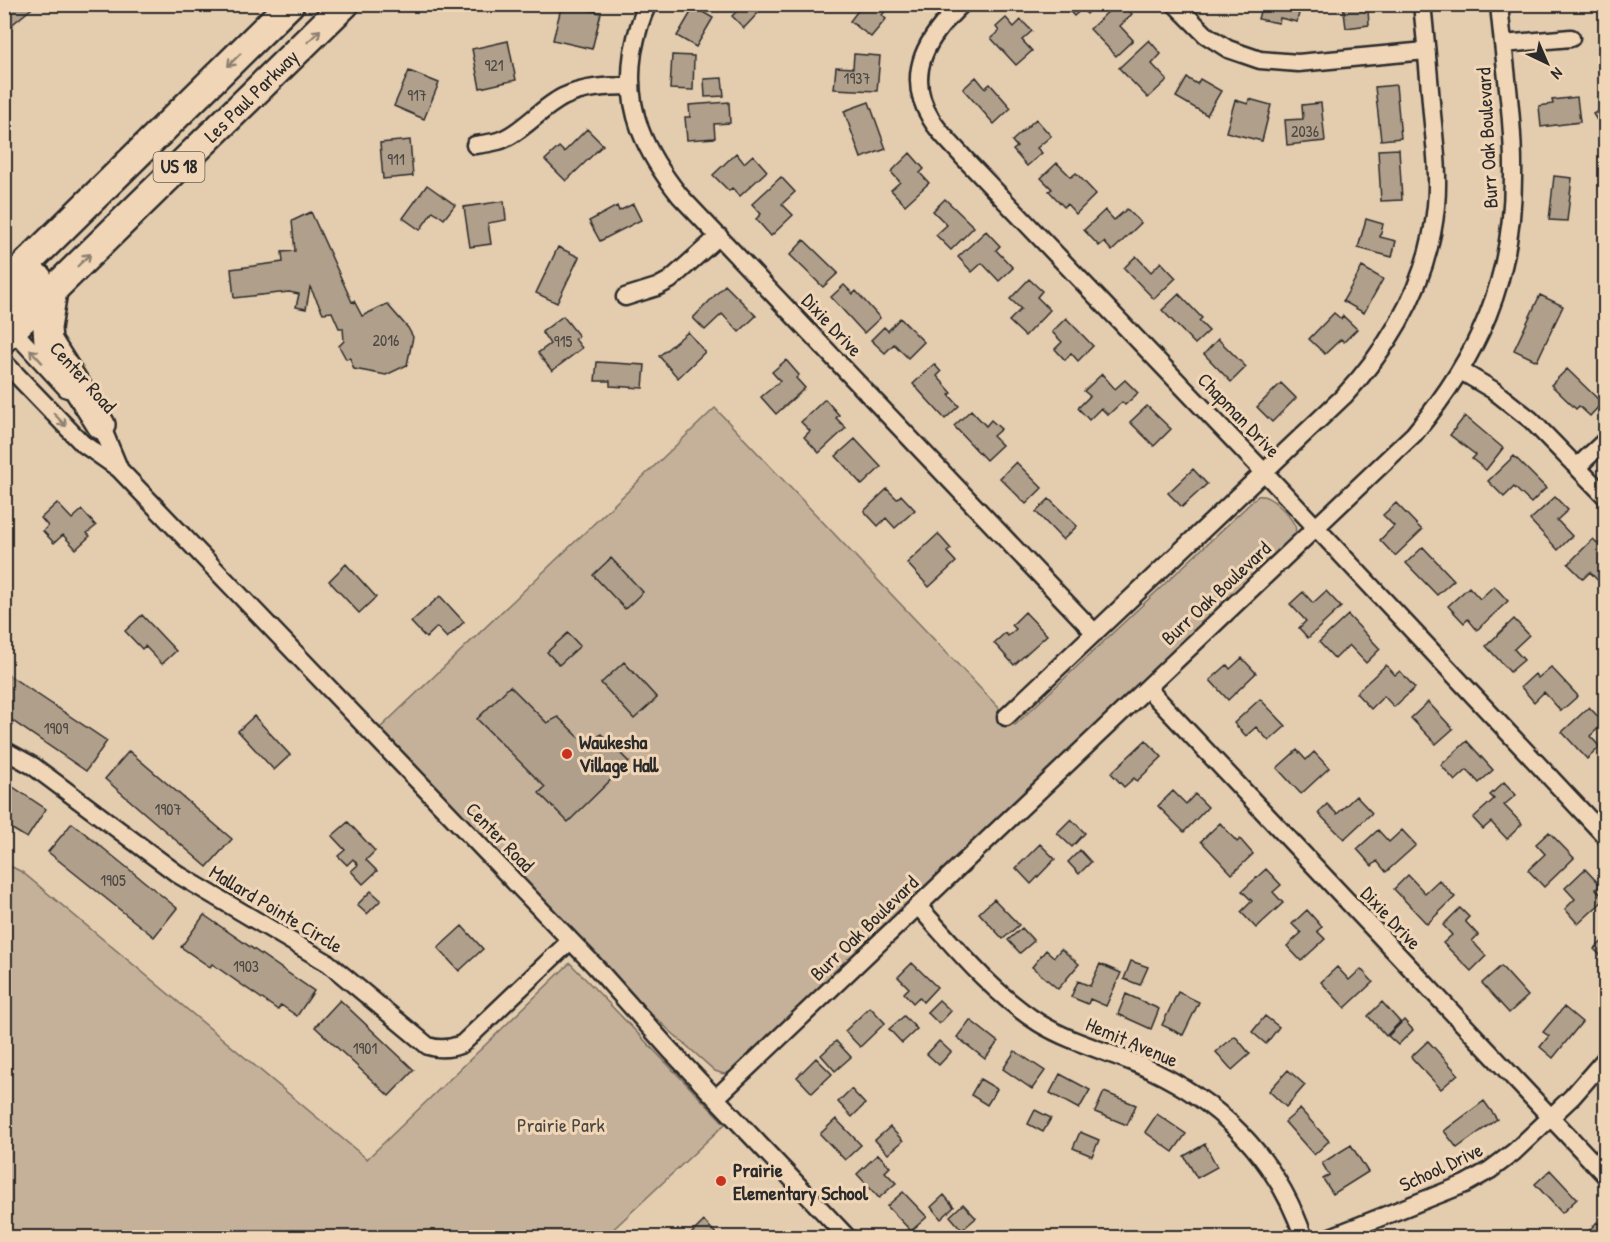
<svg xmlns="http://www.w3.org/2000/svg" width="1610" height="1242" font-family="'Patrick Hand',sans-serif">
	<rect width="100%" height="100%" fill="#e4ccaf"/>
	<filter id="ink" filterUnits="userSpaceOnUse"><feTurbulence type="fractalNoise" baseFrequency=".0167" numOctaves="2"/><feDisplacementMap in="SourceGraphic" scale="12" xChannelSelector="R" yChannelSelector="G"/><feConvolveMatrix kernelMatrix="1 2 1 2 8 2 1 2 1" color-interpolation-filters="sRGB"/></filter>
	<g filter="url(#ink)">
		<path fill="#c5b199" stroke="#786e62" stroke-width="1.5" d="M715,408l300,317 243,-229c11,-3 30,17 36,28 3,4 2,8 0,13l-561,534 -9,3 -9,-3 -65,-58 -271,-284z
			M4,863l18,9 345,287 203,-196 155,161 -120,113h-600z"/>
		<path fill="#b09f8a" stroke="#2b2b2b" stroke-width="1.5" d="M4,4h33l-28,23 -5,-5z
			M562,4l39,9 -9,36 -39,-9z
			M744,4h7l8,8 -15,16 -12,-12z
			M863,4h28l-9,11 4,4 -15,18 -21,-16z
			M1063,4h33l-9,10 -5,-5 -8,7z
			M1116,4h7l9,10 -12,12 13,14 -17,16 -26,-27z
			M1262,4h39l-4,18 -17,-4 -1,5 -21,-4z
			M1343,4h39v4l-14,2 1,15 -23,3z
			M694,7l19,11 -17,29 -19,-11z
			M1006,18l8,9 7,-7 11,11 -10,9 10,11 -16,14 -25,-27 8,-7 -3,-4z
			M1149,40l12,14 -9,10 15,16 -19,18 -29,-30z
			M508,41l8,39 -36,8 -8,-39z
			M854,54l26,2 -3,35 -43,-2 2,-22 17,1z
			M672,55l22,1 -1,34 -23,-1z
			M409,71l30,12 -15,36 -30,-13z
			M976,77l9,11 5,-4 21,24 -17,16 -31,-35z
			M722,78l2,18 -19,1 -1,-18z
			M1187,78l10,6 3,-5 21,12 -14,24 -31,-18z
			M1396,85l5,53 -20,2 -6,-53z
			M1577,97l3,25 -39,5 -2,-21 14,-2 -1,-4z
			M1249,99l22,6 -9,36 -36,-9 9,-32 13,4z
			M729,102l1,21 -16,1 1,14 -28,2 -2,-23h5l-1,-12z
			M869,102l17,47 -25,9 -17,-47z
			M1321,103l4,38 -38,4 -2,-25 18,-1 -1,-14z
			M1606,106v24l-2,1 -11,-17z
			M1036,119l15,17 -14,12 5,5 -15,13 -14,-16 4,-3 -5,-6z
			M587,129l16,16 -37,36 -21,-21 14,-13 5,5z
			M410,140l3,36 -30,3 -3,-36z
			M1399,149l3,51 -21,1 -3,-51z
			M736,153l8,10 9,-8 14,16 -27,25 -8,-8 -3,3 -16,-16z
			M910,153l14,16 -4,4 9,10 -24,22 -14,-15 9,-8 -9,-10z
			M1057,163l14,14 5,-4 20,21 -20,20 -9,-10 -3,3 -15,-16 3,-2 -11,-11z
			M1554,176l18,2 -5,43 -18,-1z
			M781,177l14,15 -13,12 11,11 -22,21 -15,-17 5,-5 -9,-10z
			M427,185l28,20 -11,14 -11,-8 -13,19 -17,-12z
			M945,199l29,28 -23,23 -15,-15 11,-10 -14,-14z
			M504,201l2,19 -18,3 3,21 -21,3 -6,-40z
			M633,204l8,16 -41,21 -11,-20 28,-15 2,5z
			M1127,209l14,14 -29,28 -8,-9 -5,4 -15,-16 21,-20 9,10z
			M311,212l41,90 2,-1 8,15 25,-12 21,24 5,9 -6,28 -21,10 -32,-6 -4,-11 -4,1 -7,-13 5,-5 -1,-13h-4l-7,-16 -9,1 -13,-26 -4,22 -10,-2 3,-13 -10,-2 -55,6 -3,-29 52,-7 -1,-10 13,-1 -3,-30z
			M1366,219l17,5 -3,13 16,4 -4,16 -34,-9z
			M986,231l14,15 -4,4 17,18 -14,13 -17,-18 -10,9 -14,-15z
			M804,240l34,33 -15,14 -33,-32z
			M558,247l21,10 -22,46 -21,-10z
			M1136,256l15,16 10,-10 15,16 -22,21 -30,-31z
			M1362,267l21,12 -19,34 -21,-12z
			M1029,279l13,12 -5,6 13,13 -25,26 -16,-15 12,-12 -11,-10z
			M725,285l31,31 -17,16 -17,-18 -17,16 -12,-12z
			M844,285l9,9 3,-3 24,27 -16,15 -33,-36z
			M1179,294l23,24 -3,3 10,10 -14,13 -33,-34z
			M1540,295l23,11 -26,55 -23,-11z
			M1334,313l7,6 2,-3 14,13 -13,13 -3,-3 -16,15 -16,-15z
			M563,316l16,20 -4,3 7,9 -30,23 -14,-18 12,-9 -8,-12z
			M900,318l24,24 -16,16 -14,-14 -9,9 -14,-13 13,-13 4,4z
			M1066,318l27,28 -15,15 -7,-8 -6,7 -10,-11 7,-7 -10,-10z
			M688,332l17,20 -27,26 -19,-22z
			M1218,339l28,28 -15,15 -27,-28z
			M786,360l13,15 -3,3 9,10 -29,26 -15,-17 19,-16 -8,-9z
			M597,362l48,3 -2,23 -33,-2v-5h-15z
			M934,364l7,8 -4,4 15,17 -3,2 10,11 -14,13 -32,-35z
			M1567,369l35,34 -12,13 -11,-10 -3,3 -25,-24z
			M1102,374l13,15 10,-9 13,13 -13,12 -3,-3 -14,13 -7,-7 -12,12 -11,-12 12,-12 -6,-5z
			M1281,383l15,15 -24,24 -15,-15z
			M825,399l14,16 -3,3 10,10 -27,25 -15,-16 6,-6 -9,-9z
			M1147,406l24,23 -17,17 -24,-24z
			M971,410l15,16 5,-6 10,9 -8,7 9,9 -16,15 -32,-34z
			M1465,416l38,32 -17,22 -14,-11 4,-4 -26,-20z
			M855,439l26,28 -19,18 -26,-29z
			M1514,456l32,32 -15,15 -17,-16 -10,10 -16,-16z
			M1016,462l26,26 -16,16 -26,-26z
			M1193,469l14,15 -25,23 -14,-14z
			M887,489l10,10 4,-4 14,15 -20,18 -9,-10 -8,8 -14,-15z
			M1555,497l13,13 -11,10 15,16 -14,14 -28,-30z
			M1049,499l28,27 -14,14 -27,-28z
			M57,503l15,16 10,-9 14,16 -9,7 3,3 -14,13 -13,-14 -9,8 -11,-12 5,-5 -7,-8z
			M1396,503l26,27 -27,26 -15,-16 14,-14 -11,-11z
			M938,534l13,15 -4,3 9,10 -27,25 -22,-24z
			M1593,539l13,12v26l-6,6 -10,-11 -7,7 -15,-15z
			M1423,547l31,33 -17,15 -31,-32z
			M611,558l32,34 -18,17 -32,-34z
			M346,564l30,33 -17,16 -30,-32z
			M1494,586l14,15 -31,29 -9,-11 -4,4 -16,-17 21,-19 11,12z
			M1326,591l15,16 -33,31 -9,-10 7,-7 -16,-17 13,-12 10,11z
			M440,596l24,26 -17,16 -10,-11 -11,11 -15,-16z
			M1025,612l22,23 -33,30 -20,-22 11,-10 3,3 8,-7 -4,-4z
			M142,615l34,36 -14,13 -17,-18 -3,3 -17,-18z
			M1348,615l32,34 -14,14 -17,-18 -14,14 -16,-17z
			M1514,619l15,16 -15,14 10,11 -14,12 -24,-26z
			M568,633l12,13 -21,19 -12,-13z
			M1242,658l14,15 -28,27 -18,-20 17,-15 3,4z
			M624,662l33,36 -23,21 -33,-36z
			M1386,665l9,10 5,-4 15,17 -21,19 -10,-11 -13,13 -15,-16z
			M1551,667l27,29 -17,15 -17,-19 -10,10 -13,-15 14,-13 3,4z
			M4,672l103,69 -21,30 -82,-56z
			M510,686l37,37 11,-6 30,29 13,-12 28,28 -61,60 -29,-29 6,-6 -68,-68z
			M1260,699l26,27 -17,15 -13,-14 -10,9 -12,-13z
			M1428,702l25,27 -17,15 -25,-26z
			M1589,707l15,16 -14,13 10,11 -13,12 -25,-27z
			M254,716l36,39 -16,15 -36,-39z
			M1146,740l16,17 -25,24 -3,-3 -10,9 -13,-14z
			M1467,741l26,29 -14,13 -12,-13 -12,11 -14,-16z
			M1297,750l9,10 8,-8 15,16 -28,26 -24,-26z
			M129,751l103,88 -25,28 -102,-88z
			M4,781l42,28 -19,29 -23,-14z
			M1504,782l12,13 -12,10 18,19 -15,15 -16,-17 -8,7 -10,-11 21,-19 -4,-4z
			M1173,791l13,13 9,-10 13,13 -24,25 -26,-26z
			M1356,796l16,17 -28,26 -26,-26 9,-9 10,10z
			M1071,819l14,14 -13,14 -15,-14z
			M348,822l27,29 -9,9 11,11 -14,13 -12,-13 7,-6 -5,-6 -6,6 -9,-9 7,-6 -13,-14z
			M72,823l105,85 -23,29 -106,-85z
			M1220,823l17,19 3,-3 13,15 -21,20 -31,-33z
			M1378,830l11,12 13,-12 14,15 -30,27 -9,-11 -5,5 -15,-17z
			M1549,832l25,26 -30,29 -16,-17 17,-16 -9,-10z
			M1040,844l15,15 -24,25 -15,-16z
			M1080,850l11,12 -12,12 -11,-12z
			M1266,869l15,16 -8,7 10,11 -27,25 -15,-16 11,-11 -10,-10z
			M1585,869l15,16 -4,4 9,10 -27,25 -13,-15 10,-10 -10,-11z
			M1408,875l17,18 14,-13 16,17 -28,27 -33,-35z
			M371,891l10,9 -14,14 -10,-9z
			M994,899l25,26 -16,14 -24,-26z
			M1460,908l9,9 -4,4 13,14 -6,6 14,15 -15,15 -28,-28 9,-8 -9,-10z
			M1307,910l15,17 -5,4 8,8 -24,22 -14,-15 14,-13 -9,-9z
			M204,915l110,76 -17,25 -16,-11 -3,5 -66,-46 -2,3 -29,-20z
			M462,926l21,23 -24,22 -21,-23z
			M1022,928l12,13 -14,12 -12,-13z
			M1606,938v23l-12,-12z
			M1061,949l18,15 -21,25 -26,-22 14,-17 8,7z
			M1131,961l17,6 -8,18 -16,-6z
			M912,963l25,24 -14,15 -4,-5 -6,6 -9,-10 5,-5 -11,-11z
			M1100,964l21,9 -15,33 -16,-7 -2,5 -17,-7 7,-16 12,5z
			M1501,966l27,30 -19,17 -27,-30z
			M1337,967l12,13 12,-11 12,13 -28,26 -24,-26z
			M1178,992l21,10 -16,33 -21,-10z
			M1126,994l33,15 -8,20 -33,-15z
			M340,1000l74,70 -25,26 -74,-69z
			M939,1000l12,11 -12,13 -12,-12z
			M1382,1002l18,20 -14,14 -18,-20z
			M870,1007l15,16 -25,24 -15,-16z
			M1564,1007l18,15 -29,36 -13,-11 9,-11 -6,-4z
			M904,1016l13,13 -15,14 -13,-14z
			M1265,1016l14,11 -13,17 -14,-12z
			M970,1020l28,22 -13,17 -28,-22z
			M1404,1020l9,10 -15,15 -10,-9z
			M1235,1036l15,18 -18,16 -16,-18z
			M836,1041l15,16 -16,14 -14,-16z
			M939,1041l12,11 -12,13 -12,-11z
			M1428,1041l30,33 -17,15 -30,-32z
			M1015,1051l30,20 -13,18 -29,-20z
			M816,1058l16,16 -20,19 -15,-16z
			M1288,1070l17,15 -19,22 -17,-16z
			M1060,1074l30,16 -11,19 -29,-16z
			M980,1079l17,10 -10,16 -16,-10z
			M851,1089l14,15 -13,13 -14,-15z
			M1104,1092l32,13 -9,20 -32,-13z
			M1484,1101l13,18 -40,29 -13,-17z
			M1300,1109l29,32 -15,14 -29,-33z
			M1035,1110l16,8 -8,14 -15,-8z
			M1157,1114l29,20 -13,18 -28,-20z
			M836,1119l25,26 -16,15 -25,-26z
			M890,1127l13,14 -15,13 -13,-14z
			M1080,1132l19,8 -7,16 -19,-8z
			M1205,1144l12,23 -20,11 -13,-22z
			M1351,1145l17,27 -35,22 -10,-15 6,-4 -7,-12z
			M878,1154l12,13 -5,5 11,11 -17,15 -22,-24z
			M1550,1170l27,29 -15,14 -27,-29z
			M903,1192l24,25 -16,14 -24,-25z
			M944,1195l10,12 -13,12 -10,-12z
			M963,1204l13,14 -14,12 -12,-14z
			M704,1221l16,17h-33z
			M1597,1222l9,9v7h-24z"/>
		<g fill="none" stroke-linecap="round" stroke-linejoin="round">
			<defs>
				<path id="street" d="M648,4c-8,15 -12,32 -15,48 -9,58 12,100 47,144l415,437
					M962,4c-34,32 -59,69 -31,115 8,14 22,26 33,39l300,314 342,365
					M1175,4l31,31 22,14 32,11 38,3 128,-12
					M1503,44l68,-6
					M475,145c8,-1 16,-2 23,-4 21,-6 43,-33 65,-44 21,-10 45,-11 68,-11
					M625,297l32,-10 13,-7 49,-44
					M7,324l60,65
					M4,362l78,81 37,26 476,497 75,84 178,188
					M1461,371l32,19 38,30 75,77
					M95,419l6,6 18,43
					M1577,467l29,-27
					M1147,688l459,488
					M1006,717l338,-321c50,-54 85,-116 92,-190 3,-31 -1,-62 -4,-92 -3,-36 -6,-73 -10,-110
					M4,750l29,16 146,109 149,88 100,83c12,4 22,3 34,-2l108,-103
					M918,906c35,39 76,89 121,117 31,19 67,28 101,42 78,34 136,91 164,173
					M717,1097l697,-663c65,-78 99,-154 99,-257 1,-57 -9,-116 -14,-173
					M1328,1238l137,-54 25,-14 24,-18 58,-55 34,-39"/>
				<g id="primary">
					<path d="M4,286l286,-282"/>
					<path d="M53,291l-6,37 1,13 53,84"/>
					<path d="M4,310l34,-32"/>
					<path id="s1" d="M4,338l341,-334"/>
				</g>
			</defs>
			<use href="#street" stroke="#2b2b2b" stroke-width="21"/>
			<use href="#primary" stroke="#2b2b2b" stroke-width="32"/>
			<use href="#street" stroke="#f0d6b7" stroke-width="16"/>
			<use href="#primary" stroke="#f0d6b7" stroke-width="27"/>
		</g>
		<defs><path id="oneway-shaft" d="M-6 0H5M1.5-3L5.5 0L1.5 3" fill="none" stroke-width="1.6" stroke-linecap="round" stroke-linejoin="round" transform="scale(1.5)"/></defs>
		<g stroke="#8e8071">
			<use href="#oneway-shaft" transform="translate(314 36) rotate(-44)"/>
			<use href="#oneway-shaft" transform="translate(234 60) rotate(135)"/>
			<use href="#oneway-shaft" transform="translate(84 260) rotate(-44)"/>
			<use href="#oneway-shaft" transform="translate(36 356) rotate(-133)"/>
			<use href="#oneway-shaft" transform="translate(60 420) rotate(46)"/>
		</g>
	</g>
	<g fill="#c8321e" stroke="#f0d6b7" stroke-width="2">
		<circle cx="567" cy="754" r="6"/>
		<circle cx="721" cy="1181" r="6"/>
	</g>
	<g text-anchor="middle" stroke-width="6" stroke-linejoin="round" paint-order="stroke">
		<g font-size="16" fill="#4c4843">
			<text x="494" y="71">921</text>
			<text x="857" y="84">1937</text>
			<text x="417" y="101">917</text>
			<text x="1305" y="137">2036</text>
			<text x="396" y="165">911</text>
			<text x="386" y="346">2016</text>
			<text x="563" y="347">915</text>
			<text x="56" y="734">1909</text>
			<text x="168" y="815">1907</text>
			<text x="113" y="886">1905</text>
			<text x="246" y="972">1903</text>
			<text x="365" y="1054">1901</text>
		</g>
		<rect fill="#f0d6b7" stroke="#665e55" stroke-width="1.5" x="153.5" y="152" width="51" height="30" rx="4.5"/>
		<g font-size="18" font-weight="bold" fill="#2b2b2b">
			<text x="179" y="173">US 18</text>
		</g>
		<g font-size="20" fill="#2b2b2b" stroke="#f0d6b7">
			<text dy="7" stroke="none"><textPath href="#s1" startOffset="346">Les Paul Parkway</textPath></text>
			<text transform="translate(1487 138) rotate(-93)" y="7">Burr Oak Boulevard</text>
			<text transform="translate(832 325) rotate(47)" y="7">Dixie Drive</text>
			<text transform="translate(83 377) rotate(48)" y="7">Center Road</text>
			<text transform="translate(1239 415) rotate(46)" y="7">Chapman Drive</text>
			<text transform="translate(1216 593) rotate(-43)" y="7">Burr Oak Boulevard</text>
			<text transform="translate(500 837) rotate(46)" y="7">Center Road</text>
			<text transform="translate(276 909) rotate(31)" y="7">Mallard Pointe Circle</text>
			<text transform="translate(1391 918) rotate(47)" y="7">Dixie Drive</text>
			<text transform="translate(864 928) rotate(-44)" y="7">Burr Oak Boulevard</text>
			<text transform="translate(1132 1042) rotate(23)" y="7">Hemit Avenue</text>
			<text transform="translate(1441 1167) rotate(-25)" y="7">School Drive</text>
		</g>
		<g font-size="20" font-weight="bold" fill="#2b2b2b" stroke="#f0d6b7" text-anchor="start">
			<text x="579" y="749">Waukesha<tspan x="579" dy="23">Village Hall</tspan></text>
			<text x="733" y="1177">Prairie<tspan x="733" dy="23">Elementary School</tspan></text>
		</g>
		<g font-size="20" fill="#4a4641" stroke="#f0d6b7">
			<text x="561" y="1132">Prairie Park</text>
		</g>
	</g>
	<rect width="1610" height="1242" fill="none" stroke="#f0d6b7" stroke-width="24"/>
	<rect x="12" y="12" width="1586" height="1218" fill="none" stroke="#2b2b2b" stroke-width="2" filter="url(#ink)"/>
	<g transform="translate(1547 63) rotate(136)" stroke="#f0d6b7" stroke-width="4.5" paint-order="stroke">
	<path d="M0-4.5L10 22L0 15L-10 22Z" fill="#2b2b2b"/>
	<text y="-9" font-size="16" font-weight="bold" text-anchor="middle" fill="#2b2b2b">N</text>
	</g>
</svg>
